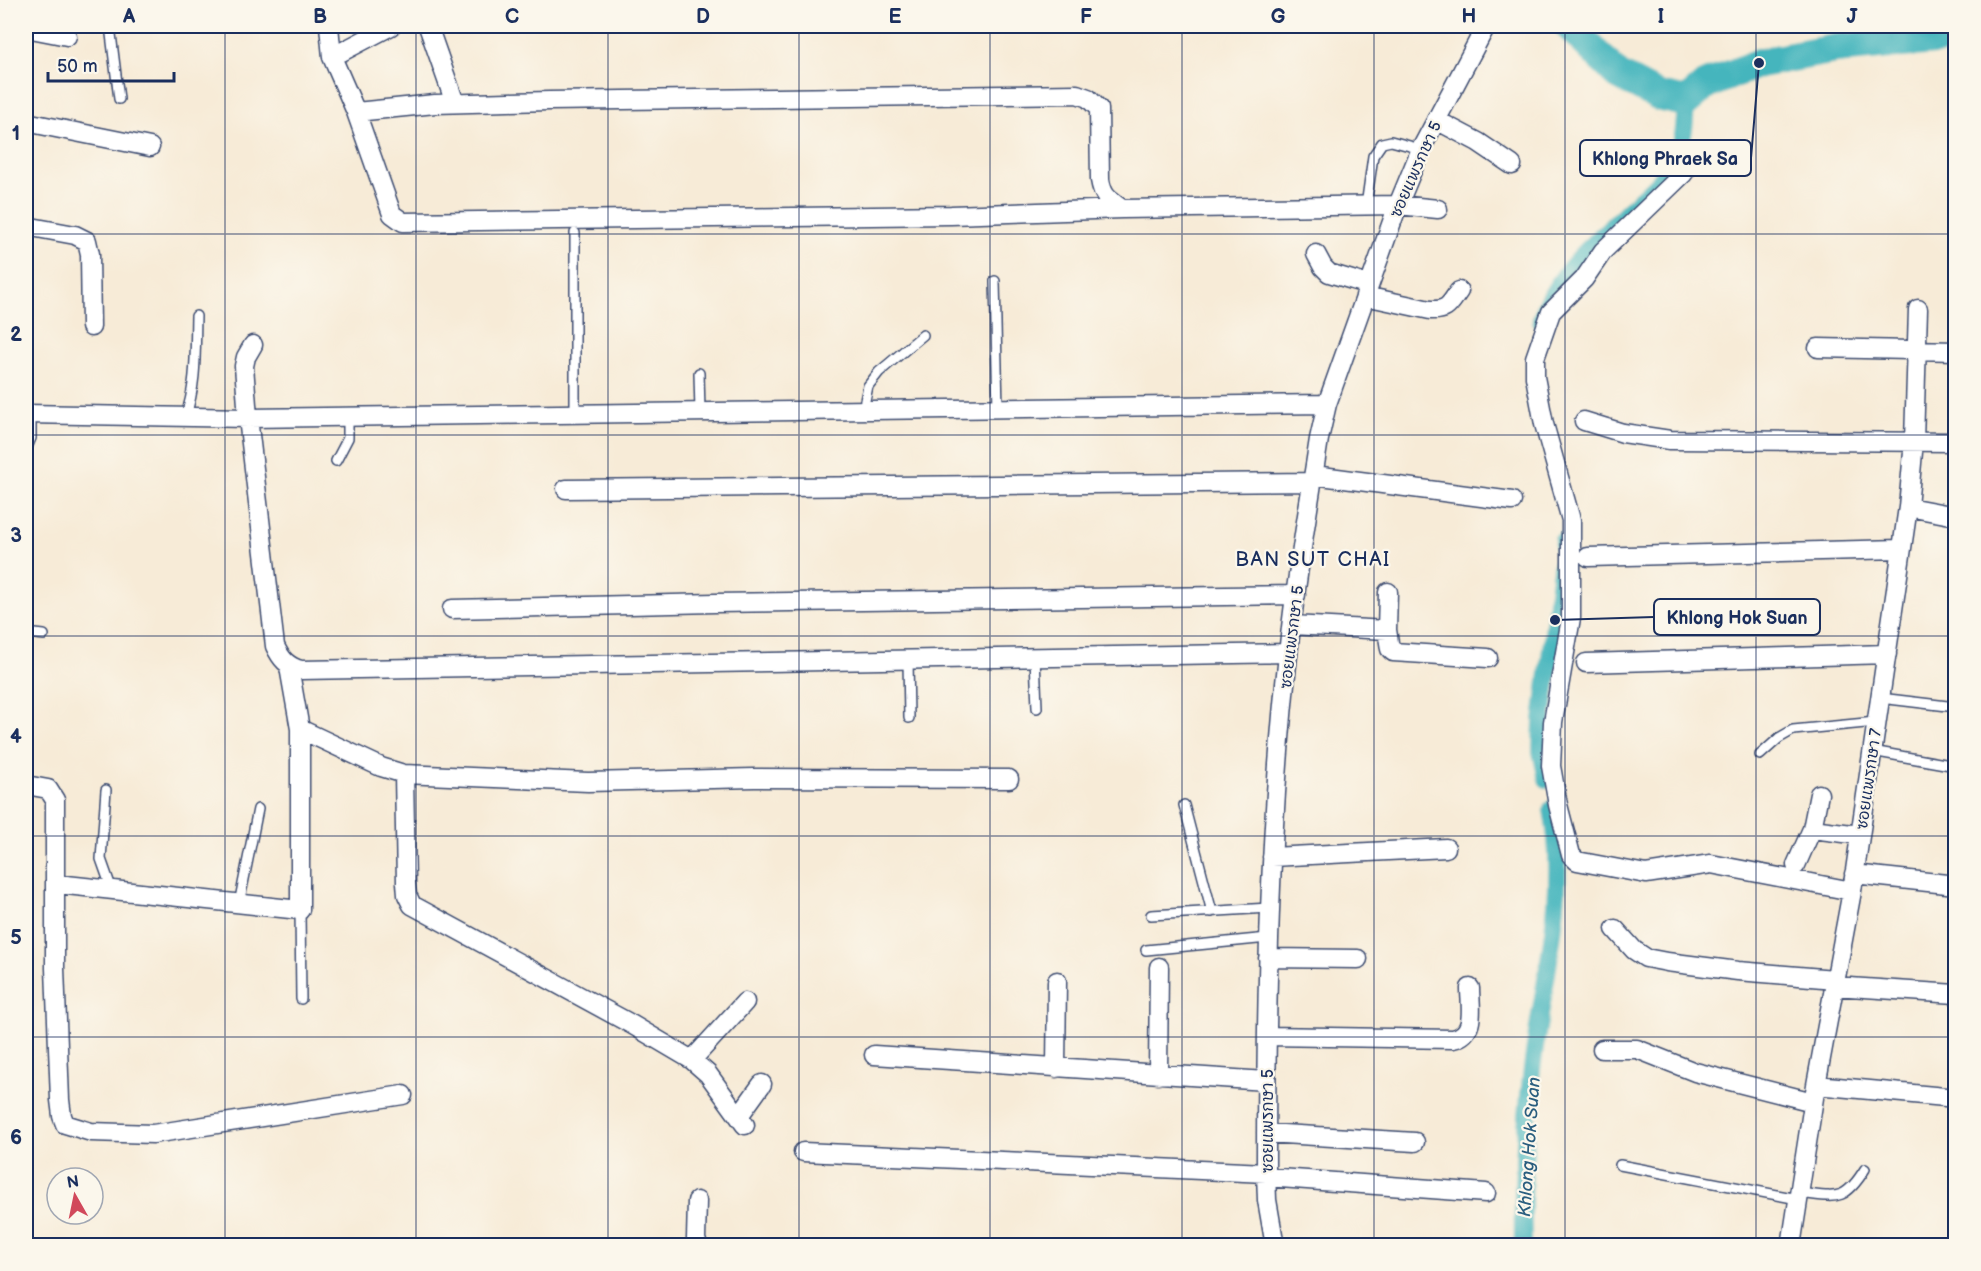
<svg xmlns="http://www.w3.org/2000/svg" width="1981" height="1271" font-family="'Balsamiq Sans','Playpen Sans Thai',sans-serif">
	<rect width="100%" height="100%" fill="#fbf7ec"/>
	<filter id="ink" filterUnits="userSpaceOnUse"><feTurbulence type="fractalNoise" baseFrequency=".0167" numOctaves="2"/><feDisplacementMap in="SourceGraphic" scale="12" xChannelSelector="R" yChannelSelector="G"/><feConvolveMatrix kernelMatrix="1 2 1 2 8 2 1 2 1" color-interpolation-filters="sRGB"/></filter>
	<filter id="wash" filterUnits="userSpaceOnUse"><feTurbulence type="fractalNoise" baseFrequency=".008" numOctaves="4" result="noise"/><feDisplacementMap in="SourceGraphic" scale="24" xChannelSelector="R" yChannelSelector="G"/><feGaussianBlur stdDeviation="1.35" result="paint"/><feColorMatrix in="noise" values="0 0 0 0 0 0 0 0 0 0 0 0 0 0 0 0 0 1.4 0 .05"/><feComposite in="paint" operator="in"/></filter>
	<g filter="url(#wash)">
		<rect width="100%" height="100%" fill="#f7ebd7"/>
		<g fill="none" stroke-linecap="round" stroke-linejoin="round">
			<path stroke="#45b5bd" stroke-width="18" d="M1541,320c14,-47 60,-83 94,-116 19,-18 33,-27 43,-53 7,-15 7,-33 8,-49
				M1547,779l-6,-28 1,-30 21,-166v-14
				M1523,1246c-1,-65 2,-128 11,-192 11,-82 34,-162 18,-245"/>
			<path stroke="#45b5bd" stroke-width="30" d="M1569,26l49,49 40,21 28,6 20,-17 53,-22 76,-14 121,-11"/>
		</g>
	</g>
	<g filter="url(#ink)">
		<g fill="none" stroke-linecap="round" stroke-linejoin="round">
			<defs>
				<path id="service" d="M110,26l9,73
					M1366,206l7,-50 9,-13 9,-2 30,8
					M995,281l3,128
					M699,373l1,39
					M863,410l5,-24 11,-14 44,-37
					M575,414v-181
					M185,418c12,-34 10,-67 11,-102
					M26,450l5,-12v-24
					M336,461l12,-23v-21
					M26,633l18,2
					M1035,657l2,51
					M908,660l1,58
					M1880,698l76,9
					M1872,751l84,15
					M1760,755l19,-17 14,-8 83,-8
					M106,790l-5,69 11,31
					M1184,805l28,107
					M239,904l19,-95
					M300,910l1,89
					M1151,915l118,-7
					M1146,950l122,-12
					M1620,1165l178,34
					M1799,1193c37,4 45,10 66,-24"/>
				<path id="minor" d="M329,26l3,31 24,55 36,102 11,8 548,-7 171,-6 276,-4 40,4
					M428,26l27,77
					M26,28l41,8
					M332,57l59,-31
					M356,112l79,-8 114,-3 528,-7 11,4 11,11 1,71c3,18 9,19 22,29
					M1436,120l42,22 34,23
					M26,122l124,25
					M1687,165l1,2 -5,7 -80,77 -19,28 -33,33 -16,46v19l9,47 27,96v98l-18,104 -2,44 7,39 13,50 6,6 69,13 65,-10 141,27
					M26,226l49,9 12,6 3,13 1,73
					M1316,254l7,13 6,6 40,12
					M1365,296l65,14c18,1 19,-5 29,-19
					M253,345l-7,12 -2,9 4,52 27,228c6,13 12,20 26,24l987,-17
					M1818,348l138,3
					M26,414l222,4 1079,-14
					M1584,421l39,12 47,7 286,2
					M1314,475l198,26
					M566,489l747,-7
					M1908,507l48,9
					M1588,557l313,-8
					M452,609l263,-6 581,-8
					M1292,625l95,5 3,19 3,3 95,6
					M1387,630l1,-38
					M1586,663l301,-9
					M300,729l81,38 23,7 184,8 166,-4 255,1
					M404,774l2,109 1,12 5,10 219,119 61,36 16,14 37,51
					M26,785l22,4 7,11v168l5,132 2,16 3,8 26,8 62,2 250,-39
					M1812,829l7,-35
					M1272,857l174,-9
					M1796,865l16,-36 48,6
					M1854,874l102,11
					M57,884l243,26v-181l-11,-62
					M1615,929l19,21 12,8 21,4 71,9 97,8
					M1268,958l90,1
					M1834,986l122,8
					M1267,1036l186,3c24,-5 17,-32 17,-51
					M1602,1049h35l58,23 118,30
					M874,1055l392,26
					M692,1060l53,-58
					M1056,1068l1,-87
					M1158,1075l1,-108
					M1816,1085l140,13
					M739,1116l23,-32
					M1266,1133l149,9
					M803,1152l463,21
					M1266,1177l220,16
					M697,1201l-1,38 2,7
					M1275,1246l-8,-46 -1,-27c0,-173 3,-346 22,-518 7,-72 20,-144 31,-216l8,-35 71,-199 23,-56 65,-123
					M1791,1246l25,-161 36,-194 56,-384 6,-66 4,-132"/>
			</defs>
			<use href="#service" stroke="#3c4b70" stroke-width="12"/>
			<use href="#minor" stroke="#3c4b70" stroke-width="21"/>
			<use href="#service" stroke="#fff" stroke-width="9"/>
			<use href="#minor" stroke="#fff" stroke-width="18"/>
		</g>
	</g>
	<path fill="none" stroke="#1b2f5e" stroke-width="1.5" stroke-opacity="0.55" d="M225,26v1220M416,26v1220M608,26v1220M799,26v1220M990,26v1220M1182,26v1220M1374,26v1220M1565,26v1220M1756,26v1220M26,234h1930M26,435h1930M26,636h1930M26,836h1930M26,1037h1930"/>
	<g text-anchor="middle" stroke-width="4.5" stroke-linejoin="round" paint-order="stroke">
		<g font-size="16" fill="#1b2f5e" stroke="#fbf7ec">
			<text transform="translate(1415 169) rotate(-66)" y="6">ซอยแพรกษา 5</text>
			<text transform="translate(1291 637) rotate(-83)" y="6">ซอยแพรกษา 5</text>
			<text transform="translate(1868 779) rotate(-82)" y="6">ซอยแพรกษา 7</text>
			<text transform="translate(1267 1121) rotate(-90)" y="6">ซอยแพรกษา 5</text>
		</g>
		<g font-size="18" font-style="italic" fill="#2a5e7f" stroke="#fbf7ec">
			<text transform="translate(1529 1147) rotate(-86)" y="6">Khlong Hok Suan</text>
		</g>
		<g font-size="20" letter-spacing="1.5" fill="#1b2f5e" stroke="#fbf7ec">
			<text x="1313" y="566">BAN SUT CHAI</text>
		</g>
	</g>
	<path fill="none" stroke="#1b2f5e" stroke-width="2" d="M1759 63L1751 158M1555 620L1654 617"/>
	<g fill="#1b2f5e" stroke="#fbf7ec" stroke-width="2">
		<circle cx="1759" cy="63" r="6"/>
		<circle cx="1555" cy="620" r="6"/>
	</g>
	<g fill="#fbf7ec" stroke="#1b2f5e" stroke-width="2">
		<rect x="1580" y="140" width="171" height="36" rx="6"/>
		<rect x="1654" y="599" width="166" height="36" rx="6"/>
	</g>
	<g font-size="18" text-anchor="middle" font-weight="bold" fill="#1b2f5e">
		<text x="1665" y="165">Khlong Phraek Sa</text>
		<text x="1737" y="624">Khlong Hok Suan</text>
	</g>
	<rect width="1981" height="1271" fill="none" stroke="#fbf7ec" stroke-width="66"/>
	<g transform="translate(75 1196) rotate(351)"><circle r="28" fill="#fbf7ec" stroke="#a1a7b3" stroke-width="1.5"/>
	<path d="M0-4.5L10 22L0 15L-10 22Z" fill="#d1495b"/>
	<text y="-9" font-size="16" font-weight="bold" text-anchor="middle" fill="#1b2f5e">N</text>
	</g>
	<path d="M48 72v9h126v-9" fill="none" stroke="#1b2f5e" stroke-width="3"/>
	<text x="57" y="72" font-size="18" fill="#1b2f5e" stroke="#fbf7ec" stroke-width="4.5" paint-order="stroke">50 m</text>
	<rect x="33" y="33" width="1915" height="1205" fill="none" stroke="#1b2f5e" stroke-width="2"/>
	<g font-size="20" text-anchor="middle" font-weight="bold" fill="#1b2f5e">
		<text x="129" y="23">A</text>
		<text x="320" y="23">B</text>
		<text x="512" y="23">C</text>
		<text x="703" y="23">D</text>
		<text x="895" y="23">E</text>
		<text x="1086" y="23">F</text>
		<text x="1278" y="23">G</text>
		<text x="1469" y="23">H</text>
		<text x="1661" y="23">I</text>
		<text x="1852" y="23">J</text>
		<text x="16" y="140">1</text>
		<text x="16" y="341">2</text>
		<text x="16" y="542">3</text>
		<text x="16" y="743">4</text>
		<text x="16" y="944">5</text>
		<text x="16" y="1144">6</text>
	</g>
</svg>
